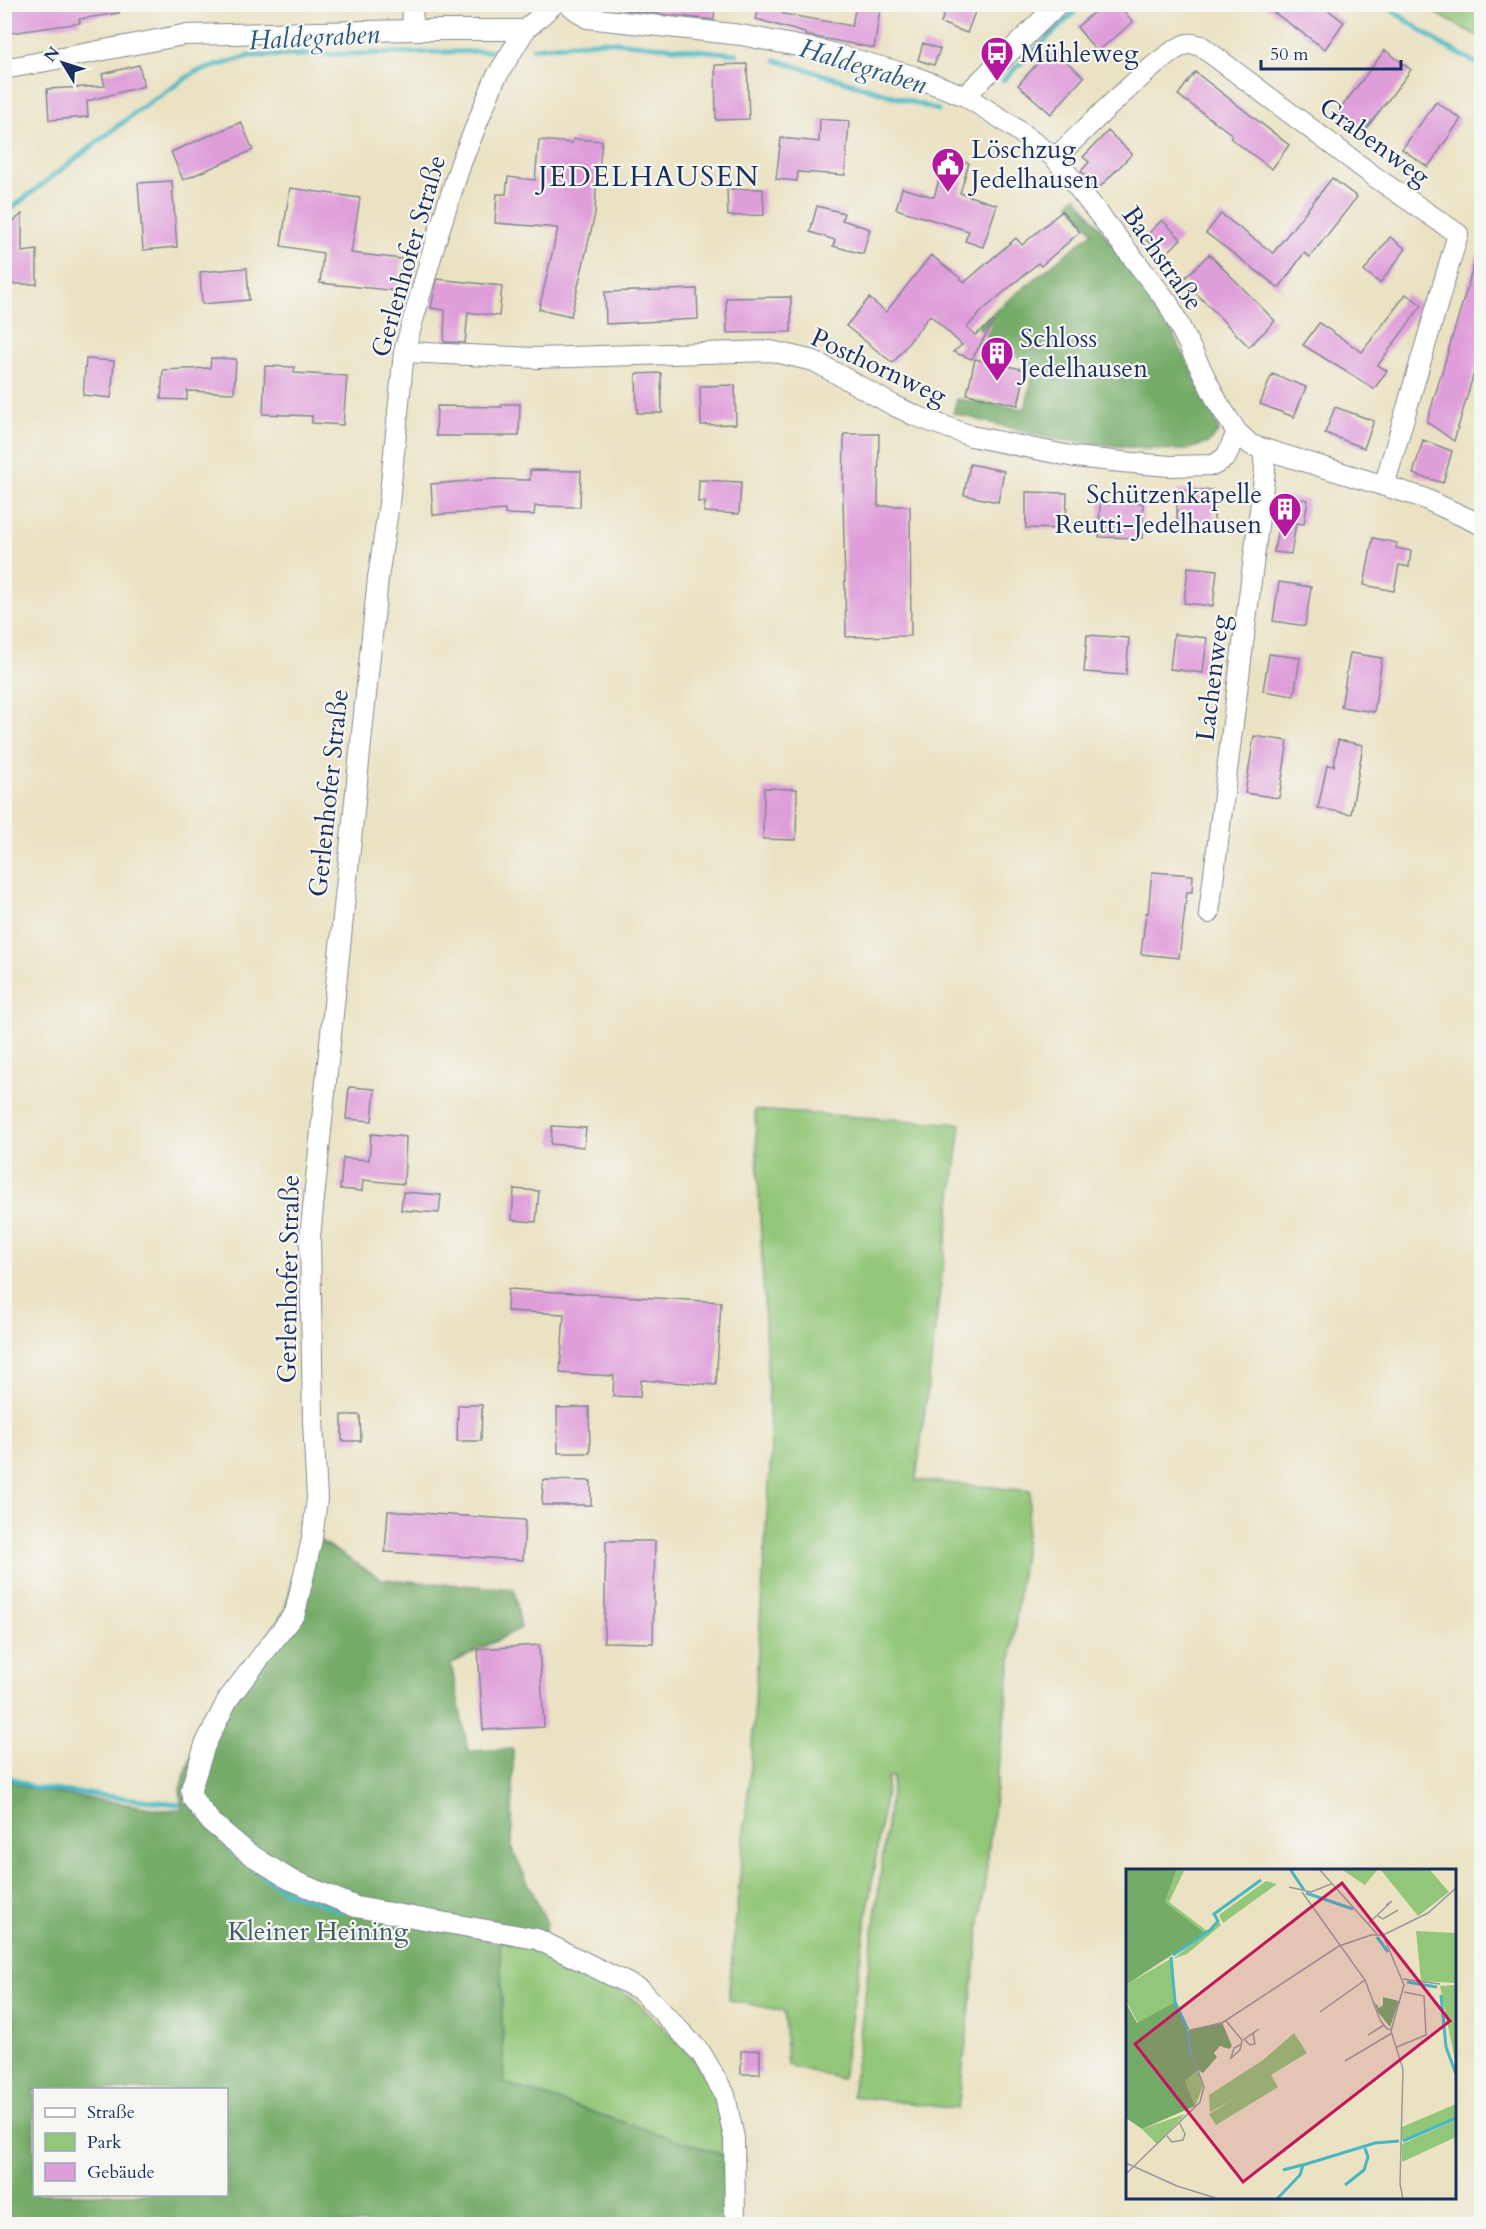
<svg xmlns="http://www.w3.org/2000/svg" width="1486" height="2229" font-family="Cardo,serif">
	<rect width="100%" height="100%" fill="#f6f6f2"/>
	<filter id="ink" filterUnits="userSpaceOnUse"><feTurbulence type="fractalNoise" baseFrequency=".0167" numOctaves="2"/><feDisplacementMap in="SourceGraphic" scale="12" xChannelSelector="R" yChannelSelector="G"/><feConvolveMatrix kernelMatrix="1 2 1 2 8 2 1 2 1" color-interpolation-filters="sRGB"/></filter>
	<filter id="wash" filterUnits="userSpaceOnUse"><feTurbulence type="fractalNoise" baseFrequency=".008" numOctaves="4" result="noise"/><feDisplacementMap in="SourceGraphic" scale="24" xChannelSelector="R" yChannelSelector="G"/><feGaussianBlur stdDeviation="1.35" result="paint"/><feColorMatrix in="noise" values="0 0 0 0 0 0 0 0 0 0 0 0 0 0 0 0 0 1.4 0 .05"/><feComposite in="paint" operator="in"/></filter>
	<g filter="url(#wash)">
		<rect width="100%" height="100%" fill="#eae2c2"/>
		<path fill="#92c678" stroke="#567a6b" stroke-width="1.5" d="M1422,5h59v33l-55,-30z
			M755,1110l206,14 -45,356 115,11 -73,618 -106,-13 41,-319h-5l-46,302 -55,-14 -3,-54 -56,-11 23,-239 20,-307z
			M500,1940l43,12 90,46 60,59 23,39 10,60 -222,-73z"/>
		<path fill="#75ab68" stroke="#486d63" stroke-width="1.5" fill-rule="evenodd" d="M1076,196l82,110 54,103 7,22 -11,12 -23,7 -38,-1 -95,-10 -99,-26 4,-14 68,10 10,-42 -45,-28 -12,-12 22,-20 93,-75 -24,-29z
			M305,1534l14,6 62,39 133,10 7,39 -70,36 17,87 45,-2 -1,100 35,74 -4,29 -43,-12 4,143 222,73 -1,68h-720l-1,-446 29,12 132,20 17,-1 -2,-20 17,-49 88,-130zM34,2090h192v104h-192z"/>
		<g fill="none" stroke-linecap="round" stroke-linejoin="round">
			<path stroke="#48b7c2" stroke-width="5" d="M1383,4l58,40 41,22
				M533,48l72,-7 132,13
				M776,60l162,50
				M1003,80l80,-76
				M4,214l136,-105 55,-37 55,-16 244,-5
				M4,1775l30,13 144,16
				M232,1852l52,39 60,21"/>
		</g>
		<g id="blocks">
			<path fill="#df9eda" d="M4,4h115v9l-40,6 1,4 -76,11z
				M626,4h89l-1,16 -88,-10z
				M760,4h26l-3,10 69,12 4,-22h25l-7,44 -69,-13v-2l-49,-14z
				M947,4h31l-11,29 -26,-10z
				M1103,4h15l15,18 -36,30 -20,-25z
				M1262,4h58l24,18 -19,27z
				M923,43l17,6 -6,16 -16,-5z
				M1051,48l33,29 -33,37 -33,-29z
				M1385,50l26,20 -48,63 -26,-20z
				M747,64l2,55 -33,1 -1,-55z
				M139,65l5,21 -57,15 1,16 -39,3 -2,-31 58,-3 -3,-12z
				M1195,72l94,73 -17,24 -42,-31 3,-3 -55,-40z
				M1436,102l25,17 -33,48 -26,-18z
				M820,119l29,2 -4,54 -47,-3 -1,9 -21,-2 5,-41 38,4z
				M241,122l12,28 -70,30 -12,-28z
				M1108,131l24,23 -34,35 -17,-18 8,-9 -6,-5z
				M573,139l29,2 -3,29 -2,-1 -2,45 -24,102 -32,-7 19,-81 -63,-5 2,-29h9l2,-17 27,3 4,-40 33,3z
				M946,156l23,7 -9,30 37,12 -14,42 -18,-6 4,-10 -73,-22 6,-21 32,9z
				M1332,178l25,19 -47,60 -6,-4 -25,35 -73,-55 15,-19 52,39z
				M172,181l5,66 -34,3 -5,-67z
				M290,188l70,10 -9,55 51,6 -4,32 -78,-8 3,-30 -42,-7z
				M727,189h36l1,26 -36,1z
				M817,206l27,7 -2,7 28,9 -7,25 -30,-8 2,-6 -25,-8z
				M1062,211l18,21 -39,34 -3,-3 -55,47 -16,17 8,8 19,-14 -22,38 -19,-7 9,-7 -32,-30 -37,48 -47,-37 23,-28 17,14 45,-57 34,27 51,-44 6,7z
				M22,214v38l15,-2v34h-29v-5h-4v-50z
				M1162,220l19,19 -18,18 -19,-19z
				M1390,237l16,12 -26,34 -16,-12z
				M1209,254l66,67 -26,26 -66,-67z
				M1477,254l5,1v101l-4,10h-2l-22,75 -27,-19z
				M247,268l2,32 -47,4 -2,-32z
				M437,279l65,7 -3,30 -31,-4 -3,31 -21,-1 1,-32 -14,-2z
				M697,289l1,30 -92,5 -1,-32z
				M1406,294l16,11 -44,60 9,6 -13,18 -71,-44 16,-22 43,29z
				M791,297v35l-64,1 -1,-35z
				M211,358l25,1 -2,34 -47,-2v9l-26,-1 2,-29 47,-2z
				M86,359l28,2 -3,37 -28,-3z
				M975,359l51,11 -8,35 -51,-11z
				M265,366l30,1 -1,6 53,3 -4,49 -31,-2v-7l-49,-2z
				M661,373l1,40h-25l-1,-39z
				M1272,374l34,13 -12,30 -34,-13z
				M735,385l1,39 -35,1 -1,-39z
				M502,404h18l-1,32h-83l1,-30 65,1z
				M1335,407l39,14 -10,27 -39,-15z
				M844,434h35l-1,72h32l1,130 -65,1 -3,-141z
				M1423,440l29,11 -9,32 -30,-9z
				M970,464l34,7 -6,31 -34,-7z
				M530,470l51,1 -1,36 -45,-1 -1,9 -29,-1v-4l-72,5 -2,-31 63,-5 36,1z
				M699,480l42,2 -2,32 -35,-2 1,-10h-7z
				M1177,490h37v35h-37z
				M1026,492l41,1 -1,36 -40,-1z
				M1278,495l30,5 -4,24 -8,-1 -5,31 -17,-2 5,-32 -5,-1z
				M1100,502l43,1 -1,35 -43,-1z
				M1373,538l24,5 -1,5 15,3 -2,16 -10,-2 -5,26 -30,-6z
				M1188,567l29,3 -4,36 -29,-3z
				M1279,582l32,5 -6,39 -32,-5z
				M1174,634l33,4 -4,35 -33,-4z
				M1087,635l42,3 -3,37 -42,-3z
				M1350,653l32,5 -8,54 -33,-5z
				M1269,654l31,4 -6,38 -31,-5z
				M1254,736l34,5 -9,57 -34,-5z
				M1338,740l25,5 -12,69 -33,-6 9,-43 7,1z
				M764,788l33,1 -1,51 -33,-1z
				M1152,872l41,3 -1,17h-5l-8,66 -38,-4 5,-41h2z
				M349,1087l26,2 -3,32 -26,-2z
				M552,1126l34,2 -2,19 -33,-3z
				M371,1134l35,3 -2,47 -41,-4 -1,11 -22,-2 3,-31 26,2z
				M514,1189l25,2 -3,31 -24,-2z
				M403,1192l38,3 -2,18 -38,-3z
				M508,1289l213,13 -5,83 -75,-5 -1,17 -27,-1 1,-20 -54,-3 4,-59 -57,-3z
				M458,1405h24l-1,36h-24z
				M589,1407l1,46h-32l-1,-45z
				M342,1415h18l1,26h-19z
				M543,1480l48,1v24h-49z
				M388,1511l137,9 -2,40 -138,-8z
				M606,1541h49l-2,102 -49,-1z
				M539,1645l5,82 -61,3 -5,-81z
				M760,2050v24h-19v-23z"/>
		</g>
	</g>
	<g filter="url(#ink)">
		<use href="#blocks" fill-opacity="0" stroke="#828890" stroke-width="1.5"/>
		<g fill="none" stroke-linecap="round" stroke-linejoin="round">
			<defs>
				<path id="minor" d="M412,4l1,26
					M554,4l-29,26 -30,49 -34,84 -26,80 -31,109 -15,151 -11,75 -68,659 3,184 4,78 -5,40 -17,74 -67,86 -23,46 -14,44 1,9 19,24 37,31 41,26 67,28 181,32 104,51 60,63 24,42 9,43 1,86
					M568,4l19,14 154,17 83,16 89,25 52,20 40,25 50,37 113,145 50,100 19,29 14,13 170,52 61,28
					M4,69l179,-34 230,-5h112
					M965,96l93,-92
					M1055,158c22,-20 110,-111 133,-114 4,-1 9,1 13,2l174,131 83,57 -74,252
					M404,352l132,6 235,-7 43,10 79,44 23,11 55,20 104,21 47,5 48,4 44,-1 12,-8 11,-25
					M1209,913l56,-443 -2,-20"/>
			</defs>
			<use href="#minor" stroke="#828890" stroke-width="22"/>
			<use href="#minor" stroke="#fff" stroke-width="20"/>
		</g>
	</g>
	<defs>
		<symbol id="bus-pin" viewBox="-11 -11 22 30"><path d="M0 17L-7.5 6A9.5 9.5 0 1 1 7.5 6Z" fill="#b5179e" stroke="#f6f6f2"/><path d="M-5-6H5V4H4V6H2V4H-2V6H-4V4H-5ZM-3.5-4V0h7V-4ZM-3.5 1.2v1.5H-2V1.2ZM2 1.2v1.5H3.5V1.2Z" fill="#fff"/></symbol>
		<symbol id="civic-pin" viewBox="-11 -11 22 30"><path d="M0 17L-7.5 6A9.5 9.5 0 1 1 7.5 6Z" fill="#b5179e" stroke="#f6f6f2"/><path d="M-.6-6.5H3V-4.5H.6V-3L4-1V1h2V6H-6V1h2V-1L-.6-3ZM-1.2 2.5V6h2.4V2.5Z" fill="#fff"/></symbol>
		<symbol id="building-pin" viewBox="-11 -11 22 30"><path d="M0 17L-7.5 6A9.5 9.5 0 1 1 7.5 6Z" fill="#b5179e" stroke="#f6f6f2"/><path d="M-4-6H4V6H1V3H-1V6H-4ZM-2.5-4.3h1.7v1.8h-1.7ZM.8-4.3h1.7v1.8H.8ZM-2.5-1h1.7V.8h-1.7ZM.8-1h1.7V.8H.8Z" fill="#fff"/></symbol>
	</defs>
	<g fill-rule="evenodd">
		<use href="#bus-pin" x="978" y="34" width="38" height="52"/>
		<use href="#civic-pin" x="929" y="145" width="38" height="52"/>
		<use href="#building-pin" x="978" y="334" width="38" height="52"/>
		<use href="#building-pin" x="1266" y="490" width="38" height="52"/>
	</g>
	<g text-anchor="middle" stroke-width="4.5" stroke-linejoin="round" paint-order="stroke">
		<g font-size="26" fill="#1b2f5e" stroke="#f6f6f2" text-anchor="start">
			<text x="1020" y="62">Mühleweg</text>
			<text x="971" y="158">Löschzug<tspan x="971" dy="30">Jedelhausen</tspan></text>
			<text x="1020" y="347">Schloss<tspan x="1020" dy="30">Jedelhausen</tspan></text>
			<text x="1262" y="503" text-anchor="end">Schützenkapelle<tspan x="1262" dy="30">Reutti-Jedelhausen</tspan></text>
		</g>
		<g font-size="26" fill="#1b2f5e" stroke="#f6f6f2">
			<text transform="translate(1375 141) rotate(36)" y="9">Grabenweg</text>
			<text transform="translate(408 256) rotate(-74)" y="9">Gerlenhofer Straße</text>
			<text transform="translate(1163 258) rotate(55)" y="9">Bachstraße</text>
			<text transform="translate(879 366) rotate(25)" y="9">Posthornweg</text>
			<text transform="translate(1212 678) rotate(-83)" y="9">Lachenweg</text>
			<text transform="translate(328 793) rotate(-84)" y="9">Gerlenhofer Straße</text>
			<text transform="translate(288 1279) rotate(-89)" y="9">Gerlenhofer Straße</text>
		</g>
		<g font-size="26" fill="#3f5c66" stroke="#f6f6f2">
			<text x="318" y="1940">Kleiner Heining</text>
		</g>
		<g font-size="27" font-style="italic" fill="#28587c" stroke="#f6f6f2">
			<text transform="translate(314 37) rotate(-3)" y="9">Haldegraben</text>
			<text transform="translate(863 66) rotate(17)" y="9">Haldegraben</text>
		</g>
		<g font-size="28" letter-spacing="1.5" fill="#1b2f5e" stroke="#f6f6f2">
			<text x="649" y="186">JEDELHAUSEN</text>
		</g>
	</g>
	<g transform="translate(1126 1869)">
		<rect width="330" height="330" fill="#eae2c2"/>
		<path d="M51,0l7,2 -15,31 38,29 12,-9 2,3 -34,29 -14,5 32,-26 -40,-31zM215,0h37l-13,16zM254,0h49l20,23 -31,24zM140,12l11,3 -54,39 -4,-8zM290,62l39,2 1,50 -35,-2zM46,89l3,44 -37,21 -12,-22v-16zM330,116v81l-16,-80zM168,164l13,20 -36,22 7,12 -62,38 -7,-11 25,-15 -24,13 -1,-17 54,-35zM72,201l5,16 -8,20 -10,-25zM330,235v13l-54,23v-13zM59,245l-28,30 -15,-15zM330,251v17l-54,25v-18z" fill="#92c678"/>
		<path d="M0,0h51l-12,33 40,31 -79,52zM257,128l16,4 -9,26 -12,-15 -4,-11 5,7 4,-3zM49,133l12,29 35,-9 10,24 -3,3 -9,-3 -6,7 3,4 -14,16 -5,-3 -13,11 10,25 -53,23 -16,-11v-115l11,20z" fill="#75ab68"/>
		<path fill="none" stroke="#48b7c2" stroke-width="3" d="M164,0l14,21M180,24l47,16M251,68l11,15M47,86l37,-25 8,-9 -4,-7 47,-34M45,88l4,45 13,28M281,113l30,5M315,126l5,52 10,27M62,163l3,25M277,272l53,-23M157,301l19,-5M219,316l19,-15 4,-13 -3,-9M151,330l23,-24 3,-10 72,-22 24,-2"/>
		<path fill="none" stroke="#979a9a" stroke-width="1.5" d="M193,0l58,65M163,18l22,5 20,-8M176,23l63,88 15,40 7,9h5M252,47l5,3 15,-9M243,54l23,-22 -6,4M257,66l21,50 -13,46 12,38 -3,115 3,15M257,66l45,-22 28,-25M277,110l37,5M194,143l45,-32M100,152l16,19M242,166l16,-10M117,171l16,-11M119,171l5,5 5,-1 -2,-11M114,176l-6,3 -3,10 9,-8 2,-10M271,178l29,-12 -2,-39 -20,-4M219,192l47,-28M41,267l5,6 11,-2 2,-6 -6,-12M0,294l51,23 42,13M0,305l74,-72 4,-15 -15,-41 1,-16 32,-7 117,-77 32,-11h12"/>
		<path fill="#c2185b" fill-opacity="0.15" stroke="#c2185b" stroke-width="3" d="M216,14l108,138 -207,161 -108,-138z"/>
		<rect width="330" height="330" fill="none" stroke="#1b2f5e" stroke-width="3"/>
	</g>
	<rect width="1486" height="2229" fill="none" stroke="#f6f6f2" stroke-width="24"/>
	<rect x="33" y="2088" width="195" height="108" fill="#f6f6f2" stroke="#9ea6b7" stroke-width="1.5"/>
	<rect x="45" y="2108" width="30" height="9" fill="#ffffff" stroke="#9ea6b7" stroke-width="1.5"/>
	<text x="87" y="2118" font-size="18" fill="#1b2f5e">Straße</text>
	<rect x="45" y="2133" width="30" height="18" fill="#92c678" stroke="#9ea6b7" stroke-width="1.5"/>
	<text x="87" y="2148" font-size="18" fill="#1b2f5e">Park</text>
	<rect x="45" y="2163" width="30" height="18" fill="#df9eda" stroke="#9ea6b7" stroke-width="1.5"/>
	<text x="87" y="2178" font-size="18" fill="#1b2f5e">Gebäude</text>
	<g transform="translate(63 63) rotate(308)" stroke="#f6f6f2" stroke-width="4.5" paint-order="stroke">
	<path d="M0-4.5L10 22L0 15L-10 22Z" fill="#1b2f5e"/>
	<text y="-9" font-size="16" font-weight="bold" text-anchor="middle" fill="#1b2f5e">N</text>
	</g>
	<path d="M1261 60v9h140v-9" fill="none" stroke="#1b2f5e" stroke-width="3"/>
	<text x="1270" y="60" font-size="18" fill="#1b2f5e" stroke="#f6f6f2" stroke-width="4.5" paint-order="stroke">50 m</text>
</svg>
